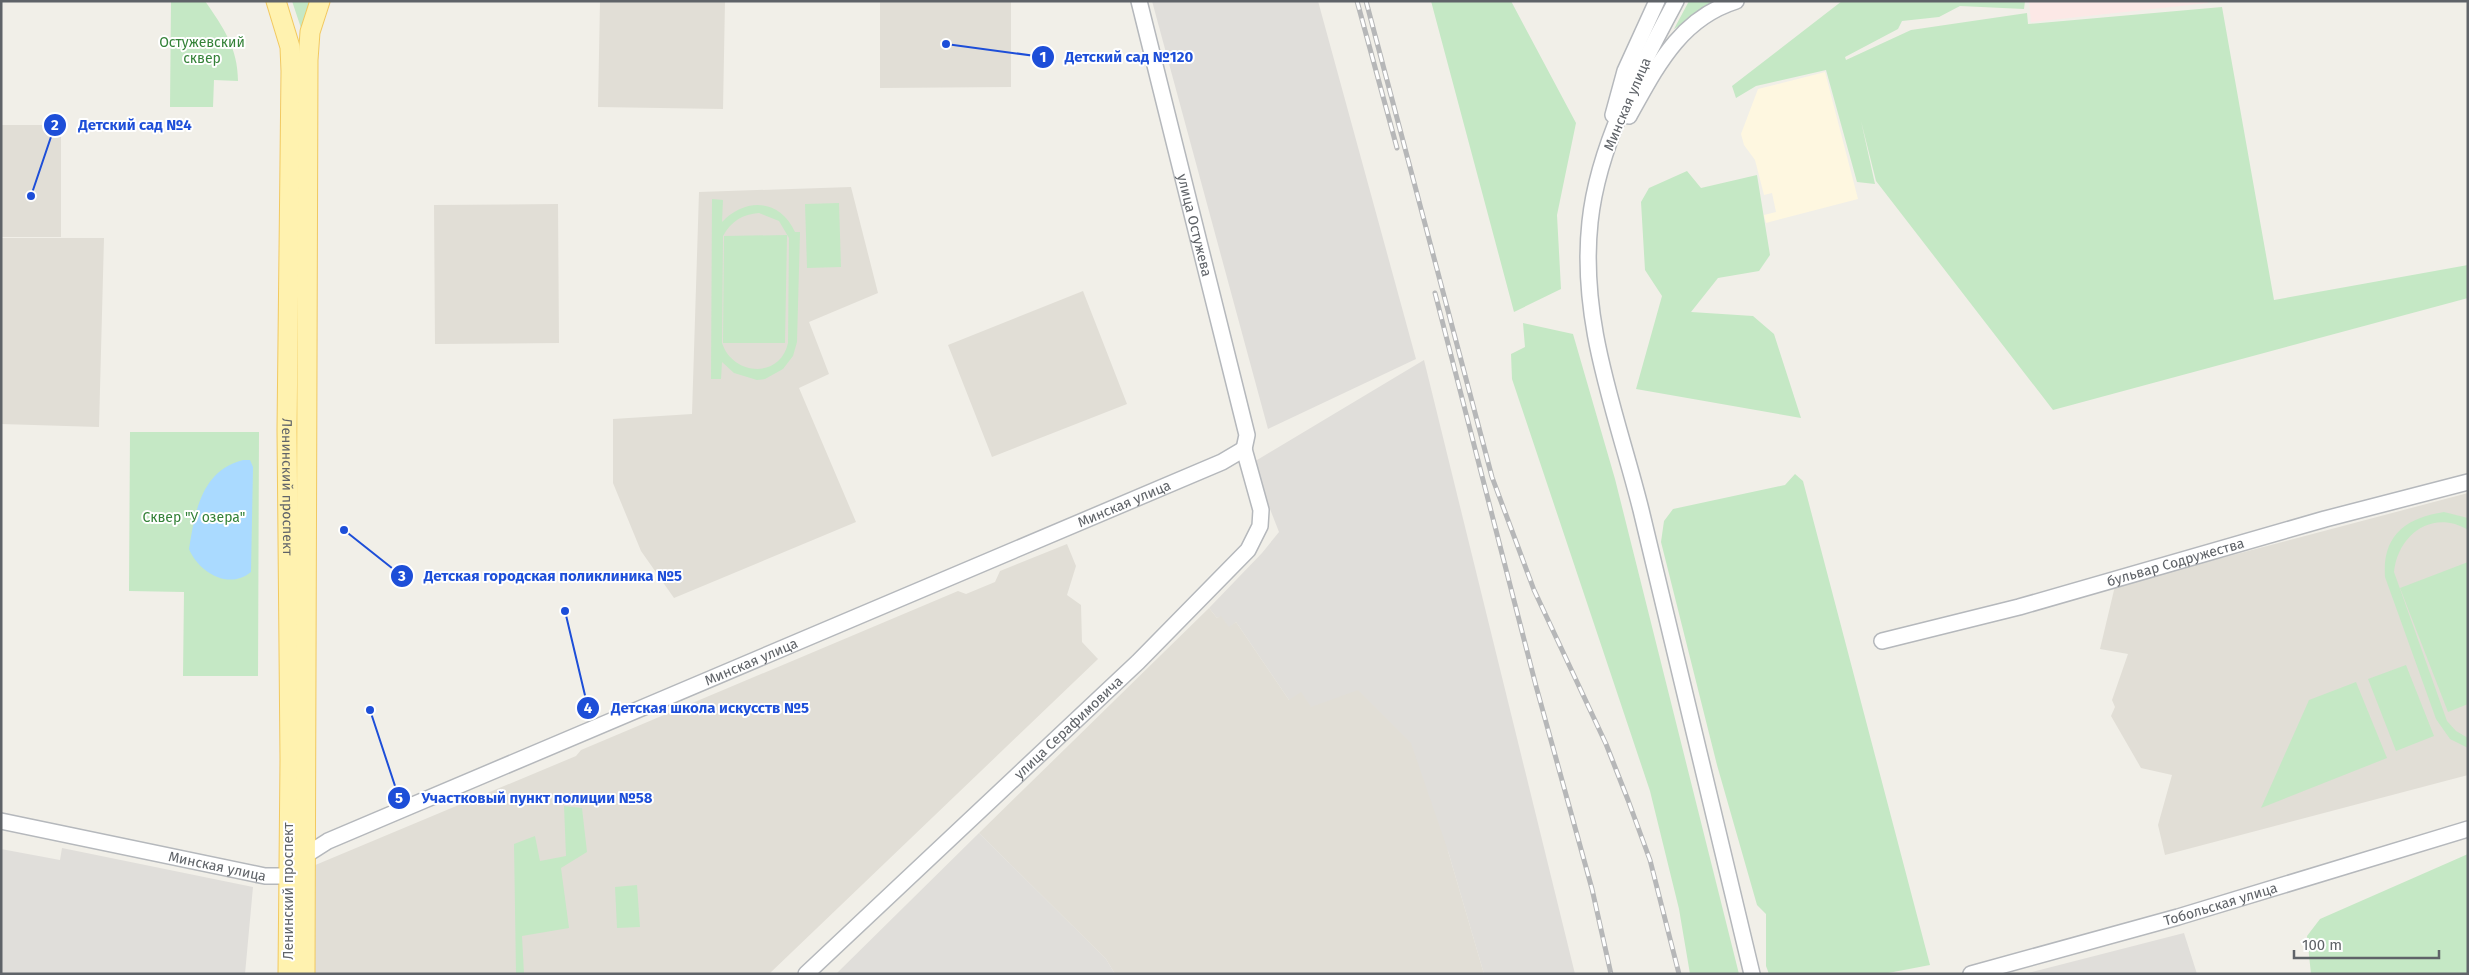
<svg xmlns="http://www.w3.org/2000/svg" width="2469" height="975" font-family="'Fira Sans',sans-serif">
	<rect width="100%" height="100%" fill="#f1efe8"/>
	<path fill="#fef7e0" d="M1825,72l33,127 -92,24 -2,-8 12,-3 -4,-19 -8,2 -9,-35 -11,-15 -3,-11 17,-45z"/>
	<path fill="#e0deda" d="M1152,1h166l98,358 -148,70z
		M1424,360l151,614h-91l-36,-123 -138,-144 -21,-7 -53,-78 -7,6 -8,-11 -4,1 -8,-10 53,-55 17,-21 -27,-69z
		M979,833l127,126 9,15h-279z
		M62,848l191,39 -8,87h-244v-125l59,11z
		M2184,933l13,41h-173z"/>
	<path fill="#e1ded6" d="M600,1h125l-2,108 -125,-2z
		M880,1h131v86l-131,1z
		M1,125h60v112h-60z
		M851,187l27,106 -69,29 20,52 -30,14 57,134 -182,76 -33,-47 -28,-68v-64l79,-5 7,-222z
		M558,204l1,139 -124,1 -1,-139z
		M1,238h103l-5,189 -98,-3z
		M1083,291l44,113 -135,53 -44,-112z
		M2468,493v282l-303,80 -7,-30 14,-50 -31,-7 -30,-52 4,-9 -3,-7 16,-46 -28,-5 15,-63z
		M1067,544l9,22 -9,29 14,10 1,37 16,17 -329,315h-460l4,-108 263,-110 5,-6 377,-159 8,3 29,-12 5,-11z
		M1209,608l8,10 4,-2 8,11 7,-5 53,78 12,-8 10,15 47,-17 53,53 37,108 36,123h-369l-9,-15 -127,-126z"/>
	<path fill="#fce8e6" d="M2029,1h179v2l-177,19z"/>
	<path fill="#c5e8c5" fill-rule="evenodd" d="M171,1h34c18,26 33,47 33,80l-24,-1 -1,27h-43z
		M292,1h20l-10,30z
		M1431,1h80l65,122 -19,92 4,74 -47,23z
		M1689,1h32l-47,28z
		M1842,1h183l-1,8 -64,-3 -21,11 -37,4 -4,8 -53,28 1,3 65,-30 116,-17 1,11 194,-17 52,293 194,-35v33l-415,112 -177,-229 -15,-60 14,63 -18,-2 -31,-112 -70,16 -20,12 -4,-12z
		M1687,171l14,17 56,-13 13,80 -11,16 -41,7 -27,34 62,4 21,18 27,84 -165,-29 26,-93 -17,-26 -4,-68 8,-14z
		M712,199l11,1 -1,22c24,-25 58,-23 73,10h5l-3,110 -4,14 -10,13 -18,10 -8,1 -23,-7 -12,-11 -1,17h-10zM759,213l20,8 10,17 -1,105c-8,36 -55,33 -66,0l1,-107c8,-15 20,-22 36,-23z
		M839,203l2,64 -34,1 -2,-64z
		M787,235l-2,108h-62l1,-107z
		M1523,323l50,11 42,145 124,495h-49l-11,-65 -29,-118 -138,-412 -1,-25 14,-7z
		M130,432h129l-1,244h-75l1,-84 -55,-1z
		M1795,474l8,7 127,484 -47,9h-114l-3,-8v-52l-9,-9 -40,-140 -56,-223 3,-21 9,-12 112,-24z
		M2444,512l24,6v12c-35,-21 -70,4 -74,42l53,149 9,10 12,7v10l-18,-9 -14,-20 -51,-142c-3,-42 21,-59 59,-65z
		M2468,562v142l-20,8 -48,-124z
		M2406,665l28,71 -38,15 -28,-72z
		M2356,682l31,76 -126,50 48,-108z
		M564,806l18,2 5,44 -26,16 8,60 -47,8 2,38h-8l-2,-130 21,-8 5,25 26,-5z
		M2468,854v120h-157l-4,-38 13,-17z
		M637,885l3,42 -23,1 -2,-41z"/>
	<path fill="#aadaff" d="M243,460h7l3,7 -2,105c-23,19 -53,-1 -62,-23 6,-37 12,-78 54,-89z"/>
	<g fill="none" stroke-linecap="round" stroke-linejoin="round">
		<defs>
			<g id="minor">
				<path id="s1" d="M1139,1l108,434 -3,14"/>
				<path d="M1676,1c-36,67 -78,144 -86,221 -11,101 27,192 51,288 37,154 73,309 111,464"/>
				<path d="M1613,115l12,-44 32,-70"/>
				<path d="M1629,116c27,-48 50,-97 107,-115"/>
				<path id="s2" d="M1882,641l137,-34 306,-88 143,-37"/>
				<path id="s3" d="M1,821l264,55h23l18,-21 22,-14 894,-379 22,-13"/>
				<path id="s4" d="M806,974l332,-312 110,-112 12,-24 1,-16 -17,-61"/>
				<path id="s5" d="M1971,974l207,-57 290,-88"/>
			</g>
			<g id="major">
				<path id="s6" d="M276,1l14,46 1,24 -4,359 3,329 -2,215"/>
				<path d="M305,974l3,-914 2,-28 10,-31"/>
			</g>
		</defs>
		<use href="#minor" stroke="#b5b8bc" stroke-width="18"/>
		<use href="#major" stroke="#f2c960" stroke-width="21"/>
		<use href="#minor" stroke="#fff" stroke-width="15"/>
		<use href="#major" stroke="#fff2af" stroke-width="19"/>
		<defs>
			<path id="rail" d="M1357,1l40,147
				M1366,1l126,476 42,113 72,154 22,56 22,60 29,114
				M1435,293l101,393 56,203 19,85"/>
		</defs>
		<use href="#rail" stroke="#b6b7b8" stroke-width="5"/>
		<use href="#rail" stroke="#fff" stroke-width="3" stroke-dasharray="9" stroke-linecap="butt"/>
	</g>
	<g text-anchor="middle" stroke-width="4" stroke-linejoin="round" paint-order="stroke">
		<g font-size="14" fill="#348238" stroke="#fff">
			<text x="202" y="47">Остужевский<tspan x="202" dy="16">сквер</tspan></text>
			<text x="194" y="522">Сквер "У озера"</text>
		</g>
		<g font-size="14" fill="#5f6368" stroke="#fff">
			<text transform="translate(1627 104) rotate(-67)" y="5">Минская улица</text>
			<text dy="5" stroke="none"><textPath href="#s1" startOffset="231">улица Остужева</textPath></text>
			<text dy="5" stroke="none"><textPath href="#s6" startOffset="488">Ленинский проспект</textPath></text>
			<text dy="5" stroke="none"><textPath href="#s3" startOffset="1211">Минская улица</textPath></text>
			<text dy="5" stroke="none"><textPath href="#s2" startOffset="304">бульвар Содружества</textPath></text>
			<text dy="5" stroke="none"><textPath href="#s3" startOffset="806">Минская улица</textPath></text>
			<text dy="5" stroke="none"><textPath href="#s4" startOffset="360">улица Серафимовича</textPath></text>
			<text dy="5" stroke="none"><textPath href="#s3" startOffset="221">Минская улица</textPath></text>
			<text transform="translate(288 891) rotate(-90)" y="5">Ленинский проспект</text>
			<text dy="5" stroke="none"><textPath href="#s5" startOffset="259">Тобольская улица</textPath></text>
		</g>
	</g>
	<path fill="none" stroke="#1d4ed8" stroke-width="2" d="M946 44L1043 57M31 196L55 125M344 530L402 576M565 611L588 708M370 710L399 798"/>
	<g fill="#1d4ed8" stroke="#fff" stroke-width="2">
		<circle cx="946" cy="44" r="5"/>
		<circle cx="31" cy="196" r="5"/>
		<circle cx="344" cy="530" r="5"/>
		<circle cx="565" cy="611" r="5"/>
		<circle cx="370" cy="710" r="5"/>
		<circle cx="1043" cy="57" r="12"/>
		<circle cx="55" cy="125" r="12"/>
		<circle cx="402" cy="576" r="12"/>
		<circle cx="588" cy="708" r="12"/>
		<circle cx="399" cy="798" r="12"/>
	</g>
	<g font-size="15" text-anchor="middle" font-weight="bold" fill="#fff">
		<text x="1043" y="62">1</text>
		<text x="55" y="130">2</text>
		<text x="402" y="581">3</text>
		<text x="588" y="713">4</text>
		<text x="399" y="803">5</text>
	</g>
	<g font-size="15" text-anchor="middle" font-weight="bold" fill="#1d4ed8" stroke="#fff" stroke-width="4" stroke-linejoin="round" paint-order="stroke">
		<text x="1129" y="62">Детский сад №120</text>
		<text x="135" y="130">Детский сад №4</text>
		<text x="553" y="581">Детская городская поликлиника №5</text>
		<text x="710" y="713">Детская школа искусств №5</text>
		<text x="537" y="803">Участковый пункт полиции №58</text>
	</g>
	<rect width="2469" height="975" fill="none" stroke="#5f6368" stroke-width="5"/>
	<path d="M2294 950v8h145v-8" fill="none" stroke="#5f6368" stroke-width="2.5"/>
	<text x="2302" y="950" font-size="15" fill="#5f6368" stroke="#ffffff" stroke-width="4" paint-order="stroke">100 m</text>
</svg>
